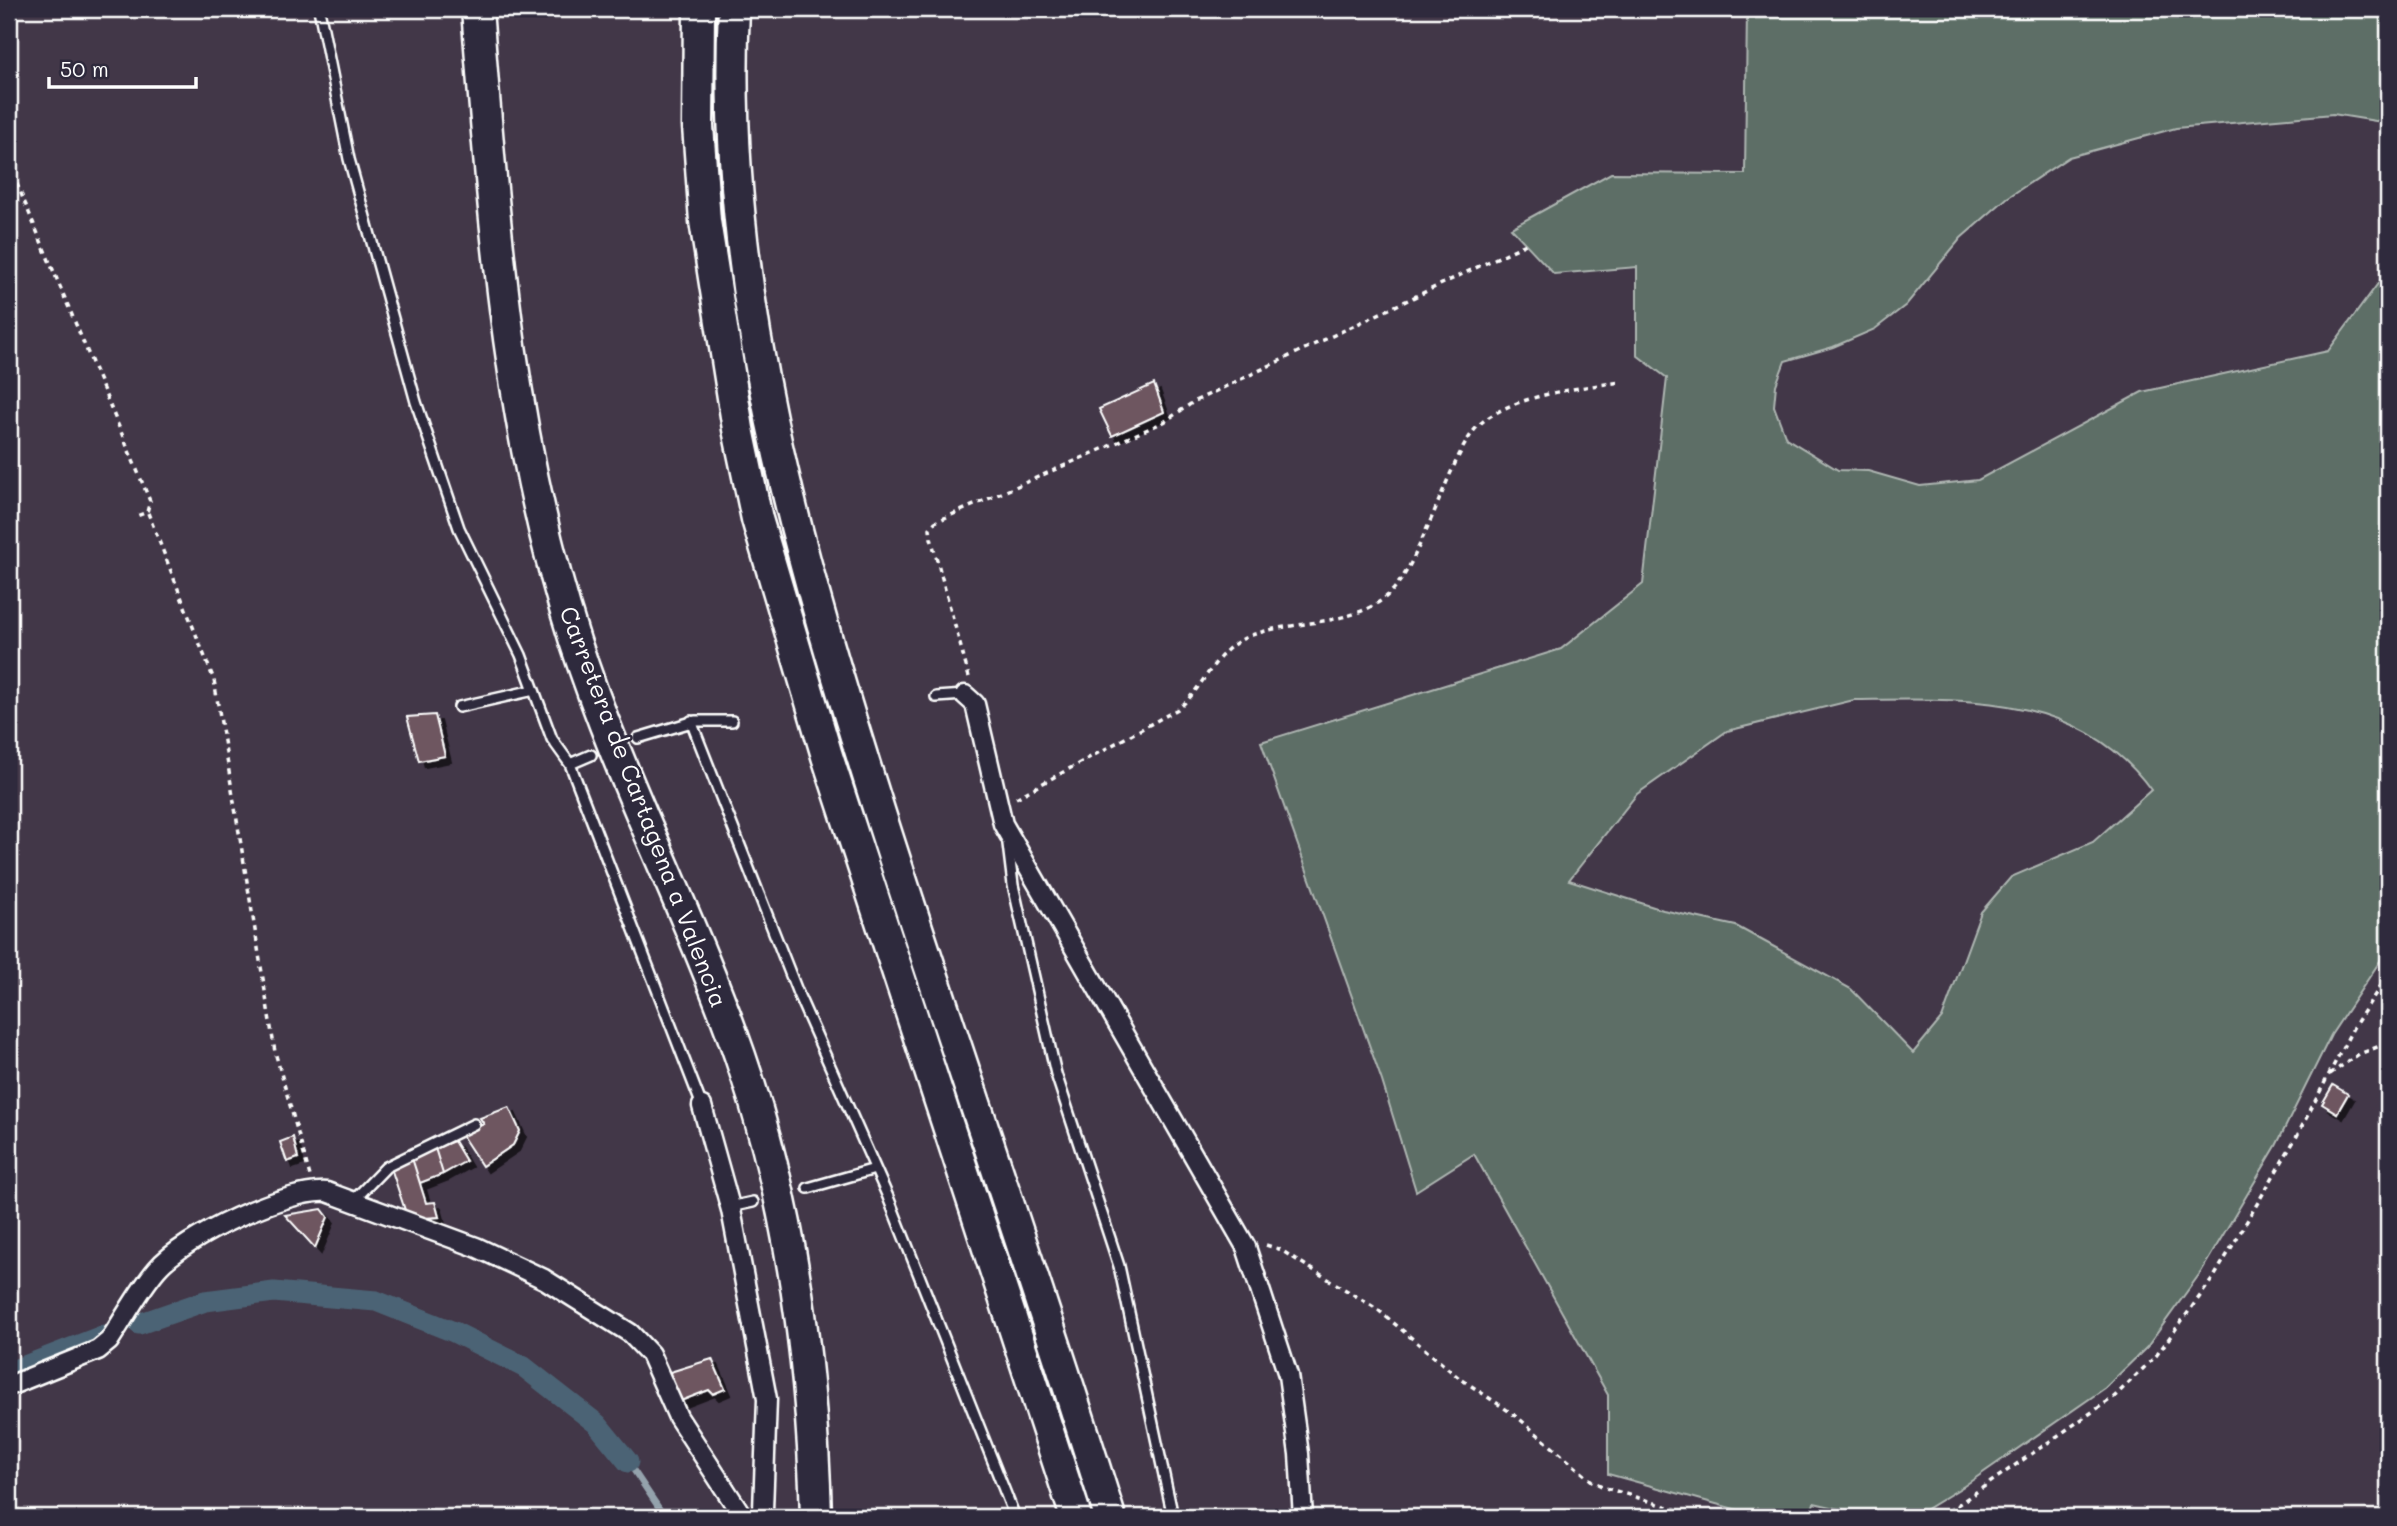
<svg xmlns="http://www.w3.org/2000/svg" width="2397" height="1526" font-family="Mali,sans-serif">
	<defs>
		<filter id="shadow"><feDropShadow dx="6" dy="6" stdDeviation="0" flood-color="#0009"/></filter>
	</defs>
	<rect width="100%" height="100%" fill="#423748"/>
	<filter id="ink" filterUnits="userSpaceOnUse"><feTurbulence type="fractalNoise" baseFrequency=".0143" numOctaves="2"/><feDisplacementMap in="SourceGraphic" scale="14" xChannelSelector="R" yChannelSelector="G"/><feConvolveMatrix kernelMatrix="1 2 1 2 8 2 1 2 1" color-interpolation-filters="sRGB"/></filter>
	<g filter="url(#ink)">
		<path fill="#5d6e66" stroke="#aeb6b2" stroke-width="2" fill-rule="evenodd" d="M1747,9h641v114l-55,-9 -157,14 -107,29 -62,41 -46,40 -55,67 -31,24 -42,18 -48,14 -9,24 -2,21 12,32 52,32 30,1 52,15 58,-6 164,-88 186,-41 60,-81v679l-57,86 -55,111 -75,126 -54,75 -42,41 -141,98 -41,25 -24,6h-25l-60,-14 -4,14h-47l-155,-43v-79l-134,-241 -58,37 -34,-110 -121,-339 300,-93 82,-65 24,-206 -30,-23v-88l-83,7 -43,-46 100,-55 134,1zM1854,700c108,-1 226,-9 297,90l-58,52 -82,35 -30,35 -39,106 -29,35 -62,-64 -115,-63 -73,-16 -94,-30 68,-86 90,-63z"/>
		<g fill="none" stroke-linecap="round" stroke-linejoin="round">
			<path stroke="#94a2ac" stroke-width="6" d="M628,1462l37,55"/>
			<path stroke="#4c6475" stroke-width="21" d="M139,1324l66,-23 69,-9 102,9 78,31 70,35 73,57 31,38
				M9,1372l93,-36"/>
		</g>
		<path fill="#6e5661" stroke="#fff" stroke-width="2" filter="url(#shadow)" d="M1154,384l10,28 -52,24 -13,-27z
			M435,715l10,41 -26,5 -12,-44z
			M2333,1085l15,9 -11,19 -15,-9z
			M509,1107l11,24 -7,14 -31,21 -21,-32 23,-10 -4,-6z
			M293,1137l5,21 -11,4 -7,-20z
			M454,1141l12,20 -23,13 -8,-26z
			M435,1148l8,26 -23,9 -8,-25z
			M412,1158l14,45 9,-1 4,15 -31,2 -17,-51z
			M322,1209l6,8 -13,31 -30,-33z
			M712,1359l13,30 -12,5 -4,-4 -31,12 -11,-29z"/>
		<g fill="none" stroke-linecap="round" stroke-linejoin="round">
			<defs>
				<path id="lane" d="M319,9l30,150 67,243 43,126 62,127 31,84 18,25 132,342
					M936,697l29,-2
					M459,707l75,-17
					M691,721l108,275 89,201 127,320
					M638,738l57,-17h37
					M570,764l21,-9
					M1007,836l6,49 43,189 63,192 54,251
					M808,1188l67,-19
					M353,1201l33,-34 88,-43
					M730,1207l23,-5"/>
				<path id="street" d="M965,695l10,9 28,120 243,423 42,128 11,79 4,63
					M702,1106l29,104 36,189 -4,111 -4,7
					M9,1386l89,-36 11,-9c16,-24 30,-51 48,-72 27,-32 129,-80 170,-77l149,55 68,32 86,54 20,21 28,63 65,100"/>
				<path id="highway" d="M477,9c17,214 32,427 98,632 46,142 116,274 165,415 51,148 72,305 76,461
					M699,9l-1,117 7,95 33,208 19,90 70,237 249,761
					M734,9c-14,281 65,549 149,814 74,232 155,462 227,694"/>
			</defs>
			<use href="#lane" stroke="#fff" stroke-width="14"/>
			<use href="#street" stroke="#fff" stroke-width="23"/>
			<use href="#highway" stroke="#fff" stroke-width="35"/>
			<path stroke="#fff" stroke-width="3.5" stroke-dasharray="5 5" stroke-linecap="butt" d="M9,165l141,336 -3,11 -13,5
				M148,513l66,167 61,372 35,124
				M969,677l-38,-139 -1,-10 5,-6 229,-100 31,-21 331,-157
				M1016,798l162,-89c26,-21 36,-58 69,-72 43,-18 104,-9 141,-42 19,-18 29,-45 40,-69 12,-26 31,-80 49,-99 29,-31 105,-40 145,-45
				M2330,1074l29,-20 29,-11
				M1266,1245l13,4 98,60 81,68 58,39 76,65 14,7 95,29
				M1940,1517l174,-120 42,-41 58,-79 83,-141 56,-108 35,-53"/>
			<use href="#lane" stroke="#2f2a3d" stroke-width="9"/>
			<use href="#street" stroke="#2f2a3d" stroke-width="18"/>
			<use href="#highway" stroke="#2f2a3d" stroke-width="30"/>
		</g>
	</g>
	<g text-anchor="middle" stroke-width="5" stroke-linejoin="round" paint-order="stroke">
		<g font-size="24" fill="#fff" stroke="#2f2a3d">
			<text transform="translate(643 807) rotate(69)" y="8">Carretera de Cartagena a Valencia</text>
		</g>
	</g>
	<rect width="2397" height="1526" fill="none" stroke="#2f2a3d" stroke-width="35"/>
	<rect x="18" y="18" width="2362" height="1491" fill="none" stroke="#fff" stroke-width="2.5" filter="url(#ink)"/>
	<path d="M49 77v10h147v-10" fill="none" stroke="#ffffff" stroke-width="3.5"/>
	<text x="60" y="77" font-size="21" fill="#ffffff" stroke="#2f2a3d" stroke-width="5" paint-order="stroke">50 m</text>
</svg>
